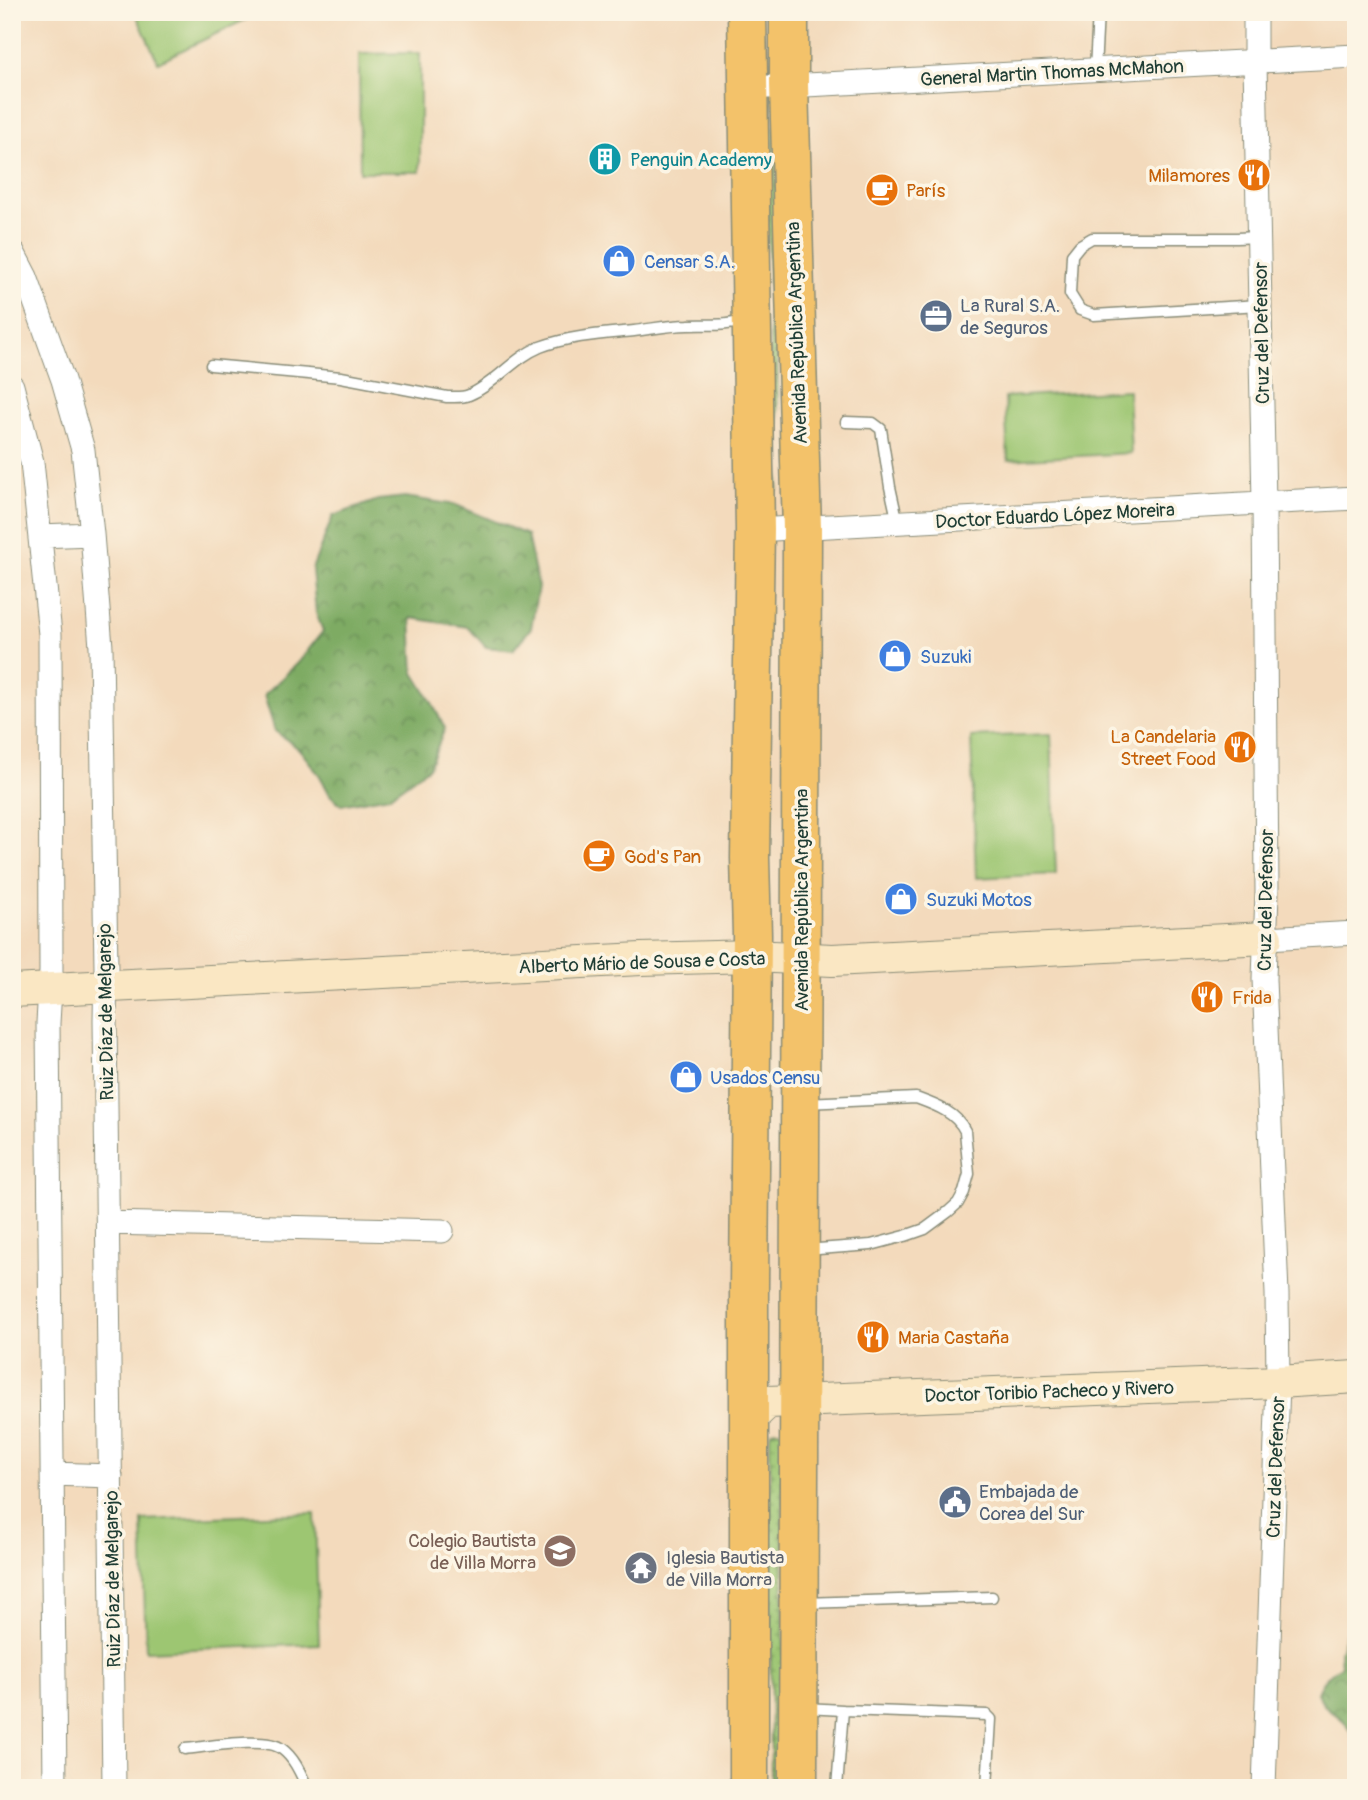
<svg xmlns="http://www.w3.org/2000/svg" width="1368" height="1800" font-family="Pangolin,sans-serif">
	<defs>
		<pattern id="green-dots" width="8" height="8" patternUnits="userSpaceOnUse" patternTransform="scale(1.75)"><rect width="8" height="8" fill="#9dc672"/><path d="M2 2h.1M6 6h.1" fill="none" stroke="#7fa25e" stroke-width="1.8" stroke-linecap="round"/></pattern>
		<pattern id="forest-crowns" width="20" height="18" patternUnits="userSpaceOnUse" patternTransform="scale(1.75)"><rect width="20" height="18" fill="#7eab64"/><path d="M2 6a3 3 0 1 1 6 0M12 15a3 3 0 1 1 6 0" fill="none" stroke="#678c53"/></pattern>
	</defs>
	<rect width="100%" height="100%" fill="#fcf5e5"/>
	<filter id="ink" filterUnits="userSpaceOnUse"><feTurbulence type="fractalNoise" baseFrequency=".0143" numOctaves="2"/><feDisplacementMap in="SourceGraphic" scale="14" xChannelSelector="R" yChannelSelector="G"/><feConvolveMatrix kernelMatrix="1 2 1 2 8 2 1 2 1" color-interpolation-filters="sRGB"/></filter>
	<filter id="wash" filterUnits="userSpaceOnUse"><feTurbulence type="fractalNoise" baseFrequency=".00686" numOctaves="4" result="noise"/><feDisplacementMap in="SourceGraphic" scale="28" xChannelSelector="R" yChannelSelector="G"/><feGaussianBlur stdDeviation="1.57" result="paint"/><feColorMatrix in="noise" values="0 0 0 0 0 0 0 0 0 0 0 0 0 0 0 0 0 1.4 0 .05"/><feComposite in="paint" operator="in"/></filter>
	<g filter="url(#wash)">
		<rect width="100%" height="100%" fill="#f3dabc"/>
		<path fill="url(#green-dots)" stroke="#5e8253" stroke-width="2" d="M767,126h5l4,5 2,357 -2,3 -4,1z
			M775,1430h4l3,3 3,355h-14l-1,-353 1,-3z"/>
		<path fill="url(#forest-crowns)" stroke="#4e744c" stroke-width="2" d="M405,497l51,8 71,30 11,52 -7,41 -18,22 -27,-3 -18,-20 -57,-9 3,55 16,26 15,29 -16,39 -27,20 -13,9 -48,9 -11,-10 -10,-19 -21,-27 -24,-18 -11,-36 34,-32 25,-32 -7,-18 -4,-44 21,-53 45,-16z
			M1356,1628v114l-12,-21 -21,-17 -6,-11c5,-13 12,-19 24,-27l-1,-15 7,-20z"/>
		<path fill="#9dc672" stroke="#5e8253" stroke-width="2" d="M135,12h126l-103,50z
			M420,53v119h-60l-1,-118z
			M1128,390l3,63 -123,7 -3,-63z
			M1051,734l5,140 -80,4 -5,-141z
			M315,1513l4,131 -173,7 -4,-131z"/>
	</g>
	<g filter="url(#ink)">
		<g fill="none" stroke-linecap="round" stroke-linejoin="round">
			<defs>
				<path id="lane" d="M1095,70l3,-58
					M1258,237l-21,1h-145l-12,7 -8,10 -2,39 10,16 14,5 166,-10
					M211,365l130,12 106,20c7,0 15,1 22,-2 26,-11 44,-37 71,-48 29,-11 63,-13 94,-16 18,-2 36,-6 54,-6 20,-1 38,2 58,-5
					M846,422l27,1 8,6 9,58 8,36
					M805,1103l111,-5c19,7 40,14 49,33l4,43 -5,18 -6,11 -10,9 -23,17 -20,7 -34,9 -66,5
					M804,1603l188,-6
					M805,1708l38,2 -6,78
					M843,1710l144,5 4,4 -4,69
					M185,1749c22,-2 81,-13 97,0 12,9 18,23 24,36"/>
				<path id="street" d="M1255,12v50l9,441 3,389 -3,87 13,315 1,88 -14,406
					M748,88l608,-32
					M12,250l14,27 37,103 20,70 9,84 9,113 5,322 -1,51 9,768
					M12,386l20,76 18,172 1,337 -3,52 7,765
					M755,530l601,-32
					M40,536l52,-2
					M1266,938l90,-5
					M108,1223l334,8
					M52,1474l59,2"/>
				<path id="secondary" d="M12,991l629,-32 111,-3 80,4 434,-22
					M750,1419l18,-17 510,-20 78,-5"/>
				<path id="highway" d="M747,12l8,518 -5,328 2,77 -3,353v500
					M789,12v73l13,444 -4,1259"/>
			</defs>
			<use href="#lane" stroke="#898c78" stroke-width="13"/>
			<use href="#street" stroke="#898c78" stroke-width="25"/>
			<use href="#secondary" stroke="#898c78" stroke-width="34"/>
			<use href="#highway" stroke="#898c78" stroke-width="41"/>
			<use href="#lane" stroke="#fff" stroke-width="10"/>
			<use href="#street" stroke="#fff" stroke-width="23"/>
			<use href="#secondary" stroke="#fae7c3" stroke-width="32"/>
			<use href="#highway" stroke="#f3c26a" stroke-width="38"/>
		</g>
	</g>
	<defs>
		<symbol id="building-disc" viewBox="-11 -11 22 22"><circle r="9.5" fill="#0f9aa8" stroke="#fcf5e5"/><path d="M-4-6H4V6H1V3H-1V6H-4ZM-2.5-4.3h1.7v1.8h-1.7ZM.8-4.3h1.7v1.8H.8ZM-2.5-1h1.7V.8h-1.7ZM.8-1h1.7V.8H.8Z" fill="#fff"/></symbol>
		<symbol id="restaurant-disc" viewBox="-11 -11 22 22"><circle r="9.5" fill="#e8710a" stroke="#fcf5e5"/><path d="M-5-6h1v4h1v-4h1v4h1v-4h1v5L-1.5 .5V6h-2V.5L-5-1ZM5-6V6H3V1.5H1.5Q1.5-4 5-6Z" fill="#fff"/></symbol>
		<symbol id="cafe-disc" viewBox="-11 -11 22 22"><circle r="9.5" fill="#e8710a" stroke="#fcf5e5"/><path d="M-5.5-4.5H6V0H3Q3 3.5 0 3.5H-2.5Q-5.5 3.5-5.5 0ZM3-3.2v2h1.7v-2ZM-6 4.5H4V6H-6Z" fill="#fff"/></symbol>
		<symbol id="shop-disc" viewBox="-11 -11 22 22"><circle r="9.5" fill="#3f7fe0" stroke="#fcf5e5"/><path d="M-5-2.5h2.3a2.7 3.5 0 0 1 5.4 0H5L5.5 6h-11ZM-1.5-2.5h3a1.5 2.3 0 0 0-3 0Z" fill="#fff"/></symbol>
		<symbol id="office-disc" viewBox="-11 -11 22 22"><circle r="9.5" fill="#5c6f8a" stroke="#fcf5e5"/><path d="M-6-3h4V-5.5h4V-3h4V5H-6ZM-1-4.5V-3h2v-1.5ZM-6 0V1H6V0Z" fill="#fff"/></symbol>
		<symbol id="civic-disc" viewBox="-11 -11 22 22"><circle r="9.5" fill="#5c6f8a" stroke="#fcf5e5"/><path d="M-.6-6.5H3V-4.5H.6V-3L4-1V1h2V6H-6V1h2V-1L-.6-3ZM-1.2 2.5V6h2.4V2.5Z" fill="#fff"/></symbol>
		<symbol id="school-disc" viewBox="-11 -11 22 22"><circle r="9.5" fill="#8d6e63" stroke="#fcf5e5"/><path d="M0-5L7-2L0 1L-7-2ZM-4 1L0 2.5L4 1V4Q0 6-4 4Z" fill="#fff"/></symbol>
		<symbol id="temple-disc" viewBox="-11 -11 22 22"><circle r="9.5" fill="#6b7280" stroke="#fcf5e5"/><path d="M0-6L5-2H3V0L6.5 2.5H4V6H1.5V3h-3V6H-4V2.5H-6.5L-3 0V-2H-5Z" fill="#fff"/></symbol>
	</defs>
	<g fill-rule="evenodd">
		<use href="#building-disc" x="586" y="140" width="38" height="38"/>
		<use href="#restaurant-disc" x="1235" y="156" width="38" height="38"/>
		<use href="#cafe-disc" x="863" y="171" width="38" height="38"/>
		<use href="#shop-disc" x="600" y="242" width="38" height="38"/>
		<use href="#office-disc" x="917" y="297" width="38" height="38"/>
		<use href="#shop-disc" x="876" y="637" width="38" height="38"/>
		<use href="#restaurant-disc" x="1221" y="728" width="38" height="38"/>
		<use href="#cafe-disc" x="580" y="837" width="38" height="38"/>
		<use href="#shop-disc" x="882" y="880" width="38" height="38"/>
		<use href="#restaurant-disc" x="1188" y="978" width="38" height="38"/>
		<use href="#shop-disc" x="667" y="1058" width="38" height="38"/>
		<use href="#restaurant-disc" x="854" y="1318" width="38" height="38"/>
		<use href="#civic-disc" x="936" y="1483" width="38" height="38"/>
		<use href="#school-disc" x="541" y="1532" width="38" height="38"/>
		<use href="#temple-disc" x="622" y="1549" width="38" height="38"/>
	</g>
	<g text-anchor="middle" stroke-width="7" stroke-linejoin="round" paint-order="stroke">
		<g font-size="19" fill="#1f3d34" stroke="#fcf5e5">
			<text transform="translate(1052 72) rotate(-3)" y="7">General Martin Thomas McMahon</text>
			<text transform="translate(796 333) rotate(-92)" y="7">Avenida República Argentina</text>
			<text transform="translate(1261 333) rotate(-91)" y="7">Cruz del Defensor</text>
			<text transform="translate(1055 515) rotate(-3)" y="7">Doctor Eduardo López Moreira</text>
			<text transform="translate(801 900) rotate(-90)" y="7">Avenida República Argentina</text>
			<text transform="translate(1265 900) rotate(-89)" y="7">Cruz del Defensor</text>
			<text transform="translate(642 962) rotate(-2)" y="7">Alberto Mário de Sousa e Costa</text>
			<text transform="translate(105 1012) rotate(-91)" y="7">Ruiz Díaz de Melgarejo</text>
			<text transform="translate(1049 1391) rotate(-2)" y="7">Doctor Toribio Pacheco y Rivero</text>
			<text transform="translate(1275 1467) rotate(-88)" y="7">Cruz del Defensor</text>
			<text transform="translate(112 1579) rotate(-91)" y="7">Ruiz Díaz de Melgarejo</text>
		</g>
		<g font-size="19" fill="#0d838f" stroke="#fcf5e5" text-anchor="start">
			<text x="630" y="166">Penguin Academy</text>
		</g>
		<g font-size="19" fill="#c56008" stroke="#fcf5e5" text-anchor="start">
			<text x="1230" y="182" text-anchor="end">Milamores</text>
			<text x="906" y="197">París</text>
			<text x="1216" y="743" text-anchor="end">La Candelaria<tspan x="1216" dy="22">Street Food</tspan></text>
			<text x="624" y="863">God's Pan</text>
			<text x="1232" y="1004">Frida</text>
			<text x="898" y="1344">Maria Castaña</text>
		</g>
		<g font-size="19" fill="#366cbe" stroke="#fcf5e5" text-anchor="start">
			<text x="644" y="268">Censar S.A.</text>
			<text x="920" y="663">Suzuki</text>
			<text x="926" y="906">Suzuki Motos</text>
			<text x="710" y="1084">Usados Censu</text>
		</g>
		<g font-size="19" fill="#4e5e75" stroke="#fcf5e5" text-anchor="start">
			<text x="960" y="312">La Rural S.A.<tspan x="960" dy="22">de Seguros</tspan></text>
			<text x="979" y="1498">Embajada de<tspan x="979" dy="22">Corea del Sur</tspan></text>
		</g>
		<g font-size="19" fill="#785e54" stroke="#fcf5e5" text-anchor="end">
			<text x="536" y="1547">Colegio Bautista<tspan x="536" dy="22">de Villa Morra</tspan></text>
		</g>
		<g font-size="19" fill="#5b616d" stroke="#fcf5e5" text-anchor="start">
			<text x="666" y="1564">Iglesia Bautista<tspan x="666" dy="22">de Villa Morra</tspan></text>
		</g>
	</g>
	<rect width="1368" height="1800" fill="none" stroke="#fcf5e5" stroke-width="42"/>
</svg>
